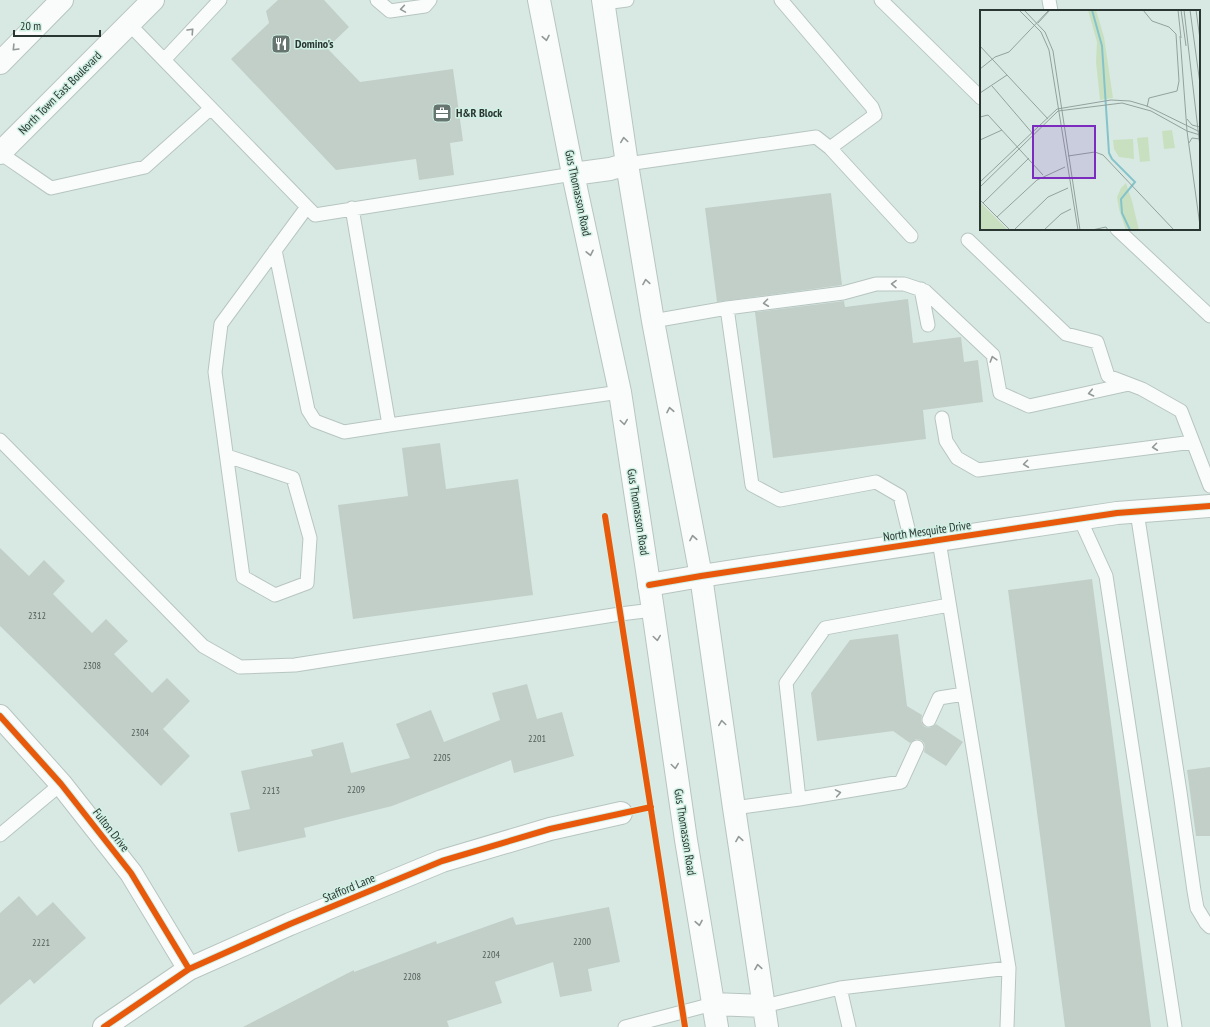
<svg xmlns="http://www.w3.org/2000/svg" width="1210" height="1027" font-family="'PT Sans Narrow',sans-serif">
	<rect width="100%" height="100%" fill="#d8e9e3"/>
	<path fill="#c2cfc8" d="M278,0h46l25,27 -22,21 33,34 93,-13 10,72 -13,2 4,32 -35,5 -3,-21 -80,11 -105,-111 38,-36 -3,-12z
		M831,193l11,92 -125,17 -12,-94z
		M908,299l5,44 48,-6 3,25 14,-2 5,42 -60,8 3,29 -153,19 -18,-146 89,-11 1,6z
		M440,443l6,46 72,-10 15,116 -180,24 -15,-114 70,-9 -6,-48z
		M0,548l29,28 15,-16 21,21 -12,13 39,39 14,-14 22,22 -14,13 38,39 15,-15 23,23 -27,28 27,27 -29,30 -111,-111 -50,-49z
		M1092,579l59,448h-86l-57,-437z
		M898,634l9,72 15,9 -1,6 2,4 2,2 5,1 6,-4 27,18 -17,24 -22,-14 1,-6 -1,-3 -3,-3 -5,-1 -6,4 -17,-12 -76,10 -6,-48 39,-53z
		M527,684l10,35 25,-7 12,44 -60,17 -3,-13 -119,46 -88,22 2,9 -68,15 -8,-39 20,-4 -9,-38 72,-15 -2,-6 32,-8 8,31 59,-15 -14,-34 35,-14 13,32 56,-22 -8,-27z
		M1210,767v69h-14l-9,-66z
		M19,896l18,20 16,-14 33,36 -52,46 -4,-5 -30,26v-92z
		M609,907l11,55 -32,7 4,22 -32,6 -7,-35 -58,20 7,21 -55,18 2,6h-206l111,-57v2l82,-31 1,3 76,-27 3,8z"/>
	<g fill="none" stroke-linecap="round" stroke-linejoin="round">
		<defs>
			<path id="service" d="M377,0l13,11 35,-5 5,-6
				M781,0l91,107 3,8 -45,33
				M881,0l100,98
				M1049,0l2,11
				M604,3l23,-3
				M129,24l186,191 258,-41
				M164,60l56,-60
				M0,153l51,35 94,-21 66,-59
				M627,164l189,-27 14,11 81,88
				M352,208l37,217 231,-33
				M1117,229l93,87
				M968,240l98,94 31,8 11,34 34,13 39,22 29,75
				M275,250l33,160 7,11 29,11 45,-7
				M921,289l7,36
				M727,308l25,177 28,15 96,-18 24,14 12,49
				M653,321l74,-13 116,-15 33,-9h28l21,7 68,64 7,38 29,13 100,-22
				M942,418l4,23 11,17 21,12 215,-28
				M0,440l84,85 119,121 37,21 55,-2 325,-51 33,-4
				M227,456l66,22 17,60 -3,45 -32,12 -32,-18 -28,-205 6,-48 86,-117
				M1137,512l43,280 14,99 3,17 9,15 4,4
				M1080,519l26,57 69,451
				M929,720l10,-22 25,-4
				M799,799l102,-17 16,-35
				M734,808l65,-9 -13,-116 39,-55 124,-23
				M0,835l61,-51
				M840,988l9,39
				M764,1006l76,-18 169,-20 -70,-427
				M625,1027l88,-23
				M1007,1027l2,-59"/>
			<path id="minor" d="M0,716l61,68 70,89 58,96
				M104,1027l85,-58 101,-45 152,-63 108,-32 71,-16"/>
			<path id="tertiary" d="M649,585l52,-9 416,-63 93,-7"/>
			<path id="secondary" d="M539,0l34,174 47,218 33,218 33,230 31,187
				M603,0l24,164 26,157 48,255 33,232 33,219
				M0,63l62,-63
				M0,153l153,-153
				M573,174l37,-5 17,-5
				M713,1004l51,2"/>
		</defs>
		<use href="#service" stroke="#b7c5c0" stroke-width="15"/>
		<use href="#minor" stroke="#b7c5c0" stroke-width="24"/>
		<use href="#tertiary" stroke="#b7c5c0" stroke-width="24"/>
		<use href="#secondary" stroke="#b7c5c0" stroke-width="24"/>
		<use href="#service" stroke="#f9fcfb" stroke-width="13"/>
		<use href="#minor" stroke="#f9fcfb" stroke-width="22"/>
		<use href="#tertiary" stroke="#f9fcfb" stroke-width="22"/>
		<use href="#secondary" stroke="#f9fcfb" stroke-width="22"/>
		<defs>
			<path id="cycleway" d="M605,516l80,511
				M649,585l52,-9 416,-63 93,-7
				M0,716l61,68 70,89 58,96
				M104,1027l85,-58 101,-45 152,-63 108,-32 101,-22"/>
		</defs>
		<use href="#cycleway" stroke="#d1f0e4" stroke-width="8"/>
		<use href="#cycleway" stroke="#e8590c" stroke-width="6"/>
	</g>
	<defs><path id="oneway-chevron" d="M-2-3.5L2.5 0L-2 3.5" fill="none" stroke-width="1.6" stroke-linecap="round" stroke-linejoin="round"/></defs>
	<g stroke="#929996">
		<use href="#oneway-chevron" transform="translate(403 9) rotate(171)"/>
		<use href="#oneway-chevron" transform="translate(191 31) rotate(-47)"/>
		<use href="#oneway-chevron" transform="translate(546 38) rotate(79)"/>
		<use href="#oneway-chevron" transform="translate(15 48) rotate(134)"/>
		<use href="#oneway-chevron" transform="translate(624 140) rotate(-98)"/>
		<use href="#oneway-chevron" transform="translate(590 253) rotate(78)"/>
		<use href="#oneway-chevron" transform="translate(646 282) rotate(-99)"/>
		<use href="#oneway-chevron" transform="translate(894 284) rotate(-179)"/>
		<use href="#oneway-chevron" transform="translate(766 303) rotate(173)"/>
		<use href="#oneway-chevron" transform="translate(993 359) rotate(-107)"/>
		<use href="#oneway-chevron" transform="translate(1091 393) rotate(168)"/>
		<use href="#oneway-chevron" transform="translate(670 410) rotate(-101)"/>
		<use href="#oneway-chevron" transform="translate(624 422) rotate(82)"/>
		<use href="#oneway-chevron" transform="translate(1155 447) rotate(173)"/>
		<use href="#oneway-chevron" transform="translate(1026 464) rotate(173)"/>
		<use href="#oneway-chevron" transform="translate(693 538) rotate(-100)"/>
		<use href="#oneway-chevron" transform="translate(657 638) rotate(82)"/>
		<use href="#oneway-chevron" transform="translate(722 723) rotate(-98)"/>
		<use href="#oneway-chevron" transform="translate(675 766) rotate(82)"/>
		<use href="#oneway-chevron" transform="translate(838 793) rotate(-10)"/>
		<use href="#oneway-chevron" transform="translate(739 839) rotate(-99)"/>
		<use href="#oneway-chevron" transform="translate(699 923) rotate(80)"/>
		<use href="#oneway-chevron" transform="translate(758 967) rotate(-99)"/>
	</g>
	<defs>
		<symbol id="restaurant-square" viewBox="-11 -11 22 22"><rect x="-9" y="-9" width="18" height="18" rx="4" fill="#677570" stroke="#d1f0e4"/><path d="M-5-6h1v4h1v-4h1v4h1v-4h1v5L-1.5 .5V6h-2V.5L-5-1ZM5-6V6H3V1.5H1.5Q1.5-4 5-6Z" fill="#fff"/></symbol>
		<symbol id="office-square" viewBox="-11 -11 22 22"><rect x="-9" y="-9" width="18" height="18" rx="4" fill="#677570" stroke="#d1f0e4"/><path d="M-6-3h4V-5.5h4V-3h4V5H-6ZM-1-4.5V-3h2v-1.5ZM-6 0V1H6V0Z" fill="#fff"/></symbol>
	</defs>
	<g fill-rule="evenodd">
		<use href="#restaurant-square" x="270" y="33" width="22" height="22"/>
		<use href="#office-square" x="431" y="102" width="22" height="22"/>
	</g>
	<g text-anchor="middle" stroke-width="3" stroke-linejoin="round" paint-order="stroke">
		<g font-size="10" fill="#505c58">
			<text x="37" y="619">2312</text>
			<text x="92" y="669">2308</text>
			<text x="140" y="736">2304</text>
			<text x="537" y="742">2201</text>
			<text x="442" y="761">2205</text>
			<text x="356" y="793">2209</text>
			<text x="271" y="794">2213</text>
			<text x="582" y="945">2200</text>
			<text x="41" y="946">2221</text>
			<text x="491" y="958">2204</text>
			<text x="412" y="980">2208</text>
		</g>
		<g font-size="12" font-weight="bold" fill="#2a3632" stroke="#d1f0e4" text-anchor="start">
			<text x="295" y="48">Domino's</text>
			<text x="456" y="117">H&amp;R Block</text>
		</g>
		<g font-size="12" fill="#2a3632" stroke="#d1f0e4">
			<text transform="translate(60 93) rotate(-45)" y="4">North Town East Boulevard</text>
			<text transform="translate(578 193) rotate(78)" y="4">Gus Thomasson Road</text>
			<text transform="translate(638 512) rotate(81)" y="4">Gus Thomasson Road</text>
			<text transform="translate(927 531) rotate(-8)" y="4">North Mesquite Drive</text>
			<text transform="translate(111 830) rotate(52)" y="4">Fulton Drive</text>
			<text transform="translate(685 832) rotate(81)" y="4">Gus Thomasson Road</text>
			<text transform="translate(349 888) rotate(-23)" y="4">Stafford Lane</text>
		</g>
	</g>
	<g transform="translate(980 10)">
		<rect width="220" height="220" fill="#d8e9e3"/>
		<path d="M108,0h8l8,27 9,61 -13,2 -4,-38 1,-20zM192,120l3,18 -11,1 -2,-18zM168,127l2,24 -10,1 -3,-24zM153,129l1,20 -15,-2 -5,-8 -1,-9zM146,173l6,18 7,29h-13l-7,-21 -2,-12 4,-9zM0,192l28,28h-28z" fill="#c9e0c0"/>
		<path fill="none" stroke="#85c3cb" stroke-width="2" d="M112,0l10,36 7,107 3,6 23,23 -14,17 1,14 8,17"/>
		<path fill="none" stroke="#92a19c" stroke-width="1" d="M39,0l22,22 8,18 29,180M44,0l21,22 8,19 27,179M163,0l9,11 17,6 7,7 3,47 -2,10 -28,7 -2,9M198,0l3,28M201,0l5,36M204,0l16,137M210,0l10,74M216,0l4,29M58,13l12,-13M200,26l7,95 13,95M0,36l68,73M0,59l15,-12 14,-5 40,-42M12,76l41,48M0,83l27,-18M0,107l8,-2 55,60M207,109l5,6 8,2M0,130l22,-10M209,133l3,-5 8,1M88,146l27,-4 8,3 71,75M0,172l77,-73 54,-9 19,1 17,5 53,26M0,177l78,-76 64,-8 29,8 36,20 13,4M0,190l30,30M3,193l46,-45M17,207l40,-37 28,-13M34,220l34,-33 20,-9M64,220l17,-16 10,-5M112,220l14,-3 2,3"/>
		<path fill="#7b2cbf" fill-opacity="0.15" stroke="#7b2cbf" stroke-width="2" d="M53,116h62v52h-62z"/>
		<rect width="220" height="220" fill="none" stroke="#2a3632" stroke-width="2"/>
	</g>
	<path d="M14 30v6h86v-6" fill="none" stroke="#2a3632" stroke-width="2"/>
	<text x="20" y="30" font-size="12" fill="#2a3632" stroke="#d1f0e4" stroke-width="3" paint-order="stroke">20 m</text>
</svg>
